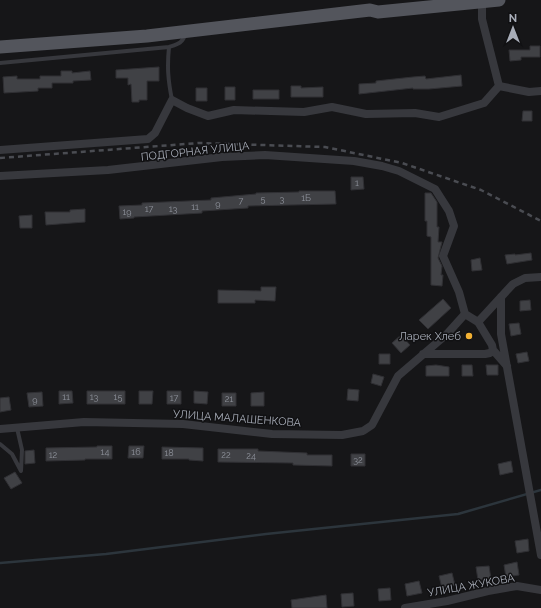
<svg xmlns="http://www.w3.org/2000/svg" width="541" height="608" font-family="Raleway,sans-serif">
	<rect width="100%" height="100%" fill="#161618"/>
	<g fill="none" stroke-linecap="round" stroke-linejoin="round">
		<path stroke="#2c353c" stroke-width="2.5" d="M0,563l106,-9 160,-20 192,-20 83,-24"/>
	</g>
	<path fill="#404145" stroke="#303034" d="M530,46h10v11h-19v3l-11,1 -1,-11h21z
		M159,67v14h-12v19h-8v2h-7l-1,-18 -3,1v-7h-12v-8z
		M61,71h11v2l18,-2 1,9 -18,1v2h-21v5h-14v3l-34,2 -1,-16 14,-1v3h23v-3h21z
		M461,75l1,11 -33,3h-16v-1l-54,6v-10l17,-1v-2l37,-4 12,-1 1,3z
		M291,86h10v2l22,-1v10h-32z
		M225,87h10v13h-10z
		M196,88h11v13h-11z
		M253,90h26v9h-26z
		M523,111h9v10h-10z
		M351,177h12l1,12 -13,1z
		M299,191h36l1,13 -88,2v2l-46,3v2l-68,4v1l-14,1 -1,-13 23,-1v-2l69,-3v-2l45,-4v-1l43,-1z
		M425,193h6l6,9v25h2l-1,15h4l-4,16 4,8 -1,9h2l-1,11 -11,-1v-48l-4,-1v-15h-2z
		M85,209v13l-39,3 -1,-13h25v-2z
		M32,215v13h-12l-1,-12z
		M531,253l1,7 -25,4 -2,-9 10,-1v1z
		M480,258l2,12 -10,1 -1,-11z
		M261,287h15l-1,14 -20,-1v3h-37v-13l43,1z
		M443,299l8,9 -23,21 -9,-9z
		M530,300l1,10 -11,1v-10z
		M519,323l2,11 -10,2 -2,-12z
		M401,335l9,10 -9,8 -9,-10z
		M527,352l2,9 -11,2 -2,-9z
		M379,354h11v10h-11z
		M436,365l13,2v9h-23v-10z
		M462,365h10l1,11h-11z
		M486,365h12v10h-11z
		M373,374l11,3 -3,9 -10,-3z
		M348,389l11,1 -1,11 -11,-1z
		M59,391h13l1,12 -14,1z
		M87,391h38v13h-38z
		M139,391h14l-1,13h-13z
		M167,391h14v13h-14z
		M194,391l14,1 -1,12 -13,-1z
		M42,392l1,14 -14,1 -2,-14z
		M264,392v14h-13v-13z
		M222,393h14v13h-14z
		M9,397l2,13 -11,2v-14z
		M97,446h15v13h-27v1l-39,1v-13l51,-1z
		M129,446h15l-1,12h-15z
		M162,447l41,1v13l-14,-1v-1h-27z
		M218,449h40v2l49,2v2h25v11l-39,-1v-2l-75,-1z
		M34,450l1,13 -10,1v-13z
		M351,454h14v12h-14z
		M511,461l2,11 -13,3 -2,-11z
		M15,472l7,11 -11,6 -7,-11z
		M528,539l1,12 -12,2 -2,-12z
		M517,562l2,13 -13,2 -2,-12z
		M489,566l2,13 -13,1 -2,-13z
		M452,573l3,12 -13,3 -3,-12z
		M419,581l3,12 -15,3 -2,-12z
		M390,588l1,12 -12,1 -1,-12z
		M353,593l1,13 -12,1 -1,-13z
		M326,595l1,13h-35l-1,-8z"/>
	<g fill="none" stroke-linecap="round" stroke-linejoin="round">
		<path stroke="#37383d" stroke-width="4" d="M169,47c-2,20 -1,33 3,53
			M0,63l169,-16c9,-3 14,-4 16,-13
			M0,444l12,10 9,17 1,-21 -5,-22"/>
		<path stroke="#37383d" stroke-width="8" d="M482,2v17l17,67
			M0,150l148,-11 7,-6 17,-33 15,8 21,8 26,-6 70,2 28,-5 34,7 49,-1 24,4 45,-14 15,-17 30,6 12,-1
			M0,176l108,-6 114,-13 43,-2 89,6 28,5 17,5 36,18 14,22 5,15 -11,30 16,36 6,22 13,8 14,23 1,5
			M501,297v37l40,221
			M478,322l35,-38 12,-6 16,-1
			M423,354h62l5,-1 3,-3 14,16
			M0,429l84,-7 99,2 89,10 70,1 21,-4 9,-6 26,-49 49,-42 18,-20
			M405,608l42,-7 41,-10 29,-5 24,4"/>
		<path stroke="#53555c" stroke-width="13" d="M0,47l147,-11 223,-26 8,2 121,-12"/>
		<path stroke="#4a4c52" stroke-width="2.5" stroke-dasharray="5 4" stroke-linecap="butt" d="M0,158l199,-15 126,4 77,16 79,27 60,31"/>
	</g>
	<circle fill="#f2b134" stroke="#111113" stroke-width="1.5" cx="469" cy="336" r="4"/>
	<g text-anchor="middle" stroke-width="3" stroke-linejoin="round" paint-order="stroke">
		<g font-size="9" fill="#8e929b">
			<text x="357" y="186">1</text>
			<text x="306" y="201">1Б</text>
			<text x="263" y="202">5</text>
			<text x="282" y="202">3</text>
			<text x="241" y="204">7</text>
			<text x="218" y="207">9</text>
			<text x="195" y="210">11</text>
			<text x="149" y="212">17</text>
			<text x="173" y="212">13</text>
			<text x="127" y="215">19</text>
			<text x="66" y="400">11</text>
			<text x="94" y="400">13</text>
			<text x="118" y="400">15</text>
			<text x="174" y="401">17</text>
			<text x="229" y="402">21</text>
			<text x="35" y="403">9</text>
			<text x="105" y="455">14</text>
			<text x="136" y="455">16</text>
			<text x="169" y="456">18</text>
			<text x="53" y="458">12</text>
			<text x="226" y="458">22</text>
			<text x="251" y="459">24</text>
			<text x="358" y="463">32</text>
		</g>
		<g font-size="11" fill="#a8adb8" stroke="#111113">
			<text transform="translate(195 151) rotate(-6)" y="4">ПОДГОРНАЯ УЛИЦА</text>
			<text transform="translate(237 418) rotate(4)" y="4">УЛИЦА МАЛАШЕНКОВА</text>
			<text transform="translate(471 585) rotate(-10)" y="4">УЛИЦА ЖУКОВА</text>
		</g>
		<g font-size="11" fill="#a8adb8" stroke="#111113" text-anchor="end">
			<text x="461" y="340">Ларек Хлеб</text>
		</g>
	</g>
	<g transform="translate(513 28)" stroke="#111113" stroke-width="3" paint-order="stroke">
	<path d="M0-3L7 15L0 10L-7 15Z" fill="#a8adb8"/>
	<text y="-6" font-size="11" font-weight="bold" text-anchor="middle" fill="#a8adb8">N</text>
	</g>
</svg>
